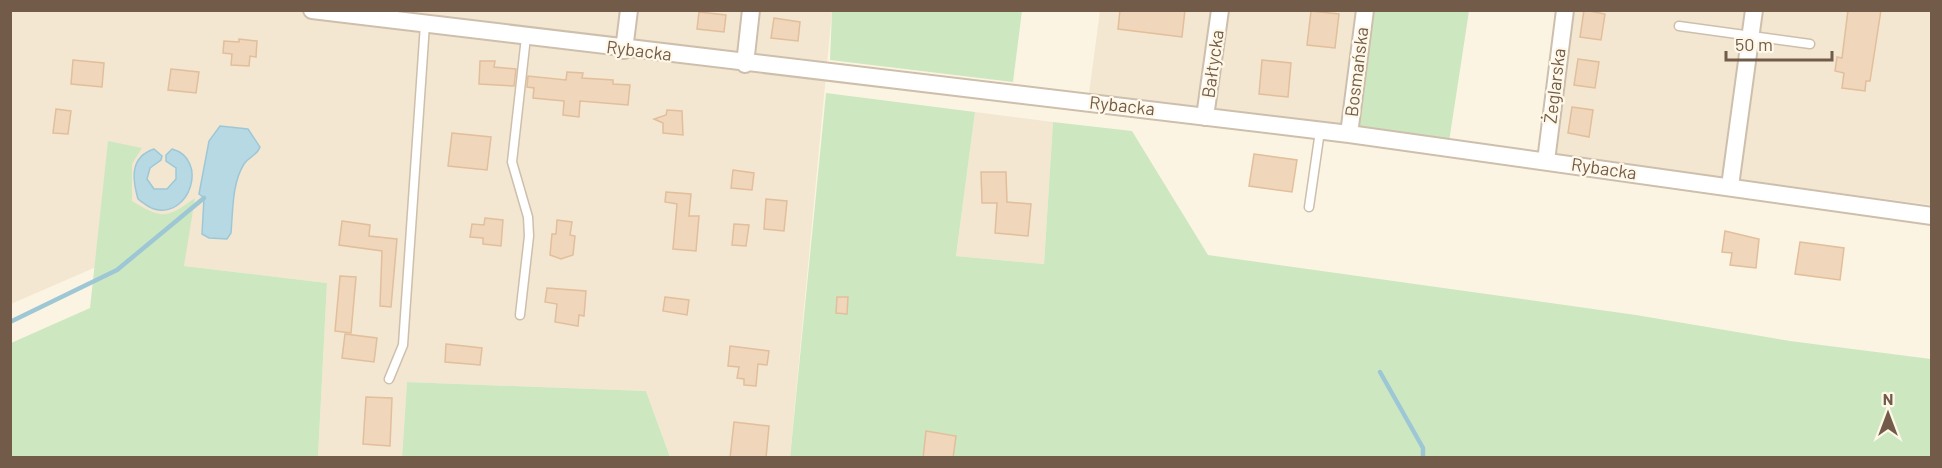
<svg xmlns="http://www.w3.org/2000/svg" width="1942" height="468" font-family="Barlow,sans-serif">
	<rect width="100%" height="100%" fill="#fcf4e2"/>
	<path fill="#f3e7d1" d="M11,11h821l-42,446h-120l-24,-66 -239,-9 -5,75h-84l9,-174 -143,-17 -58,-12 -115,50z
		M1100,11h274l-16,120 -269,-38z
		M1571,11h360v194l-378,-50z
		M975,112l78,10 -9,142 -88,-8z"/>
	<path fill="#cde8c1" d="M832,11h190l-9,71 -183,-22z
		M1374,11h95l-20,131 -91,-11z
		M826,93l149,19 -19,144 88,8 9,-142 79,9 76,124 428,60 154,26 141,18v98l-1141,1z
		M108,141l34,7 -10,16v37c30,18 34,18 63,-3l-11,68 143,17 -9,174h-307v-114l79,-35z
		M407,382l239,9 24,66h-268z"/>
	<path fill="#b7d9e4" stroke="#9ec7d6" stroke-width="1.5" d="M220,126l28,3 12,18c-3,9 -11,9 -16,17 -12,19 -11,46 -13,69l-4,6 -18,-1 -7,-4 2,-36 -5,-4 10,-53z
		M154,149l8,7 -1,4 -11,8 -3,11 7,10h13l9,-10v-11l-10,-7v-6l6,-6c37,10 18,70 -18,60 -6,-2 -12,-7 -16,-10 -6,-21 -8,-42 16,-50z"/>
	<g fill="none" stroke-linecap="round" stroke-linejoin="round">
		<path stroke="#9ec7d6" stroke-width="4.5" d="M10,322l107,-52 87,-72
			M1380,372l43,76v10"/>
	</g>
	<path fill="#f0d6ba" stroke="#e2be9b" stroke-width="1.5" d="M1120,10h65l-3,27 -64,-8z
		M1584,10l21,4 -4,26 -21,-3z
		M1848,10h33l-11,71h-4l-1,10 -23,-3 2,-15 -9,-2 2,-14 5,1z
		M1311,11l28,3 -4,34 -28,-3z
		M699,12l27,3 -2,17 -27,-3z
		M774,18l26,4 -2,19 -27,-3z
		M239,39l18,2 -1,16 -6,-1 -1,10 -18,-1 1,-11 -9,-1 1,-12 15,1z
		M1578,59l21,3 -4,26 -21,-3z
		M73,60l31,3 -2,24 -31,-3z
		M1262,60l29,3 -3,34 -29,-3z
		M480,61h15l-1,6 22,2 -2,17 -35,-2z
		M171,69l28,3 -3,21 -28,-3z
		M567,72l16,1 -1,5 31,2v4l17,1 -2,20 -48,-4 -1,16 -16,-2 1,-14 -31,-3 1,-10 -7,-1 1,-11 38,4z
		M1572,107l21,3 -4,27 -21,-4z
		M56,109l15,2 -3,23 -15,-1z
		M667,110l15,1 1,24 -20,-2v-10l-9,-4 12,-4z
		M452,133l39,4 -4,33 -39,-4z
		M1254,154l43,6 -5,32 -43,-6z
		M733,170l21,3 -2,17 -21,-2z
		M981,172h25l1,30 24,2 -3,32 -33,-3 2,-30h-15z
		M666,192l25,2 -2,22h10l-3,35 -23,-2 4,-45 -12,-2z
		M766,199l21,2 -3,30 -20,-2z
		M485,218l18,2 -2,26 -18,-2v-6l-13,-1 2,-13 12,1z
		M557,220l15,2 -2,13 5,1 -2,19 -12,4 -11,-4 2,-21h4z
		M342,221l28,4 -1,11 28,3 -6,68 -11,-1 2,-55 -43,-6z
		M734,224l15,1 -3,21 -14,-1z
		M1725,231l34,8 -3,29 -26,-3 2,-12 -10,-1z
		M1800,242l44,6 -4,32 -45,-6z
		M340,276l16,1 -5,56 -16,-2z
		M547,288l39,3 -2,25 -5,-1 -1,11 -23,-4 2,-18 -12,-2z
		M665,297l24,3 -2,15 -24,-4z
		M837,297h11l-1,17 -11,-1z
		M345,334l32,4 -3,24 -32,-4z
		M446,344l36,4 -2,17 -35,-3z
		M730,346l39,5 -2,14 -9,-1 -2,22 -12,-1v-6l-7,-1 2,-11 -11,-1z
		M366,397l26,1 -2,48 -27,-2z
		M734,422l35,4 -3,32h-36z
		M926,431l30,5 -3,22h-30z"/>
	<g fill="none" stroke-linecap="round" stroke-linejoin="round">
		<defs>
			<path id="lane" d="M1679,26l131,18
				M1309,207l11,-76
				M520,315l9,-79 -1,-19 -16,-55 14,-125
				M389,379l14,-34 22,-321"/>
			<path id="street" d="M312,10l1037,124 583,82
				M624,50l5,-40
				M745,64l6,-54
				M1205,117l15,-107
				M1349,134l16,-124
				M1546,161l19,-151
				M1730,186l24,-176"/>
		</defs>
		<use href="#lane" stroke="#cebfac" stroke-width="11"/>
		<use href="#street" stroke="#cebfac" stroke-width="20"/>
		<use href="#lane" stroke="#fff" stroke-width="8"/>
		<use href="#street" stroke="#fff" stroke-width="16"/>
	</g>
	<g text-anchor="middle" stroke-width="4.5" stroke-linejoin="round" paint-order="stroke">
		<g font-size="18" fill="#725c49" stroke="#fff8e8">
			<text transform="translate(639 51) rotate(7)" y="6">Rybacka</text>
			<text transform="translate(1213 64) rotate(-82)" y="6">Bałtycka</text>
			<text transform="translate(1357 72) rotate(-83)" y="6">Bosmańska</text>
			<text transform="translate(1555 86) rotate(-83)" y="6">Żeglarska</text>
			<text transform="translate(1122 106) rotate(6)" y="6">Rybacka</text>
			<text transform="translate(1604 169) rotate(8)" y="6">Rybacka</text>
		</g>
	</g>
	<rect width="1942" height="468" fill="none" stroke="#725c49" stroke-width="24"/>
	<g transform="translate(1888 414)" stroke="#fff8e8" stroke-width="4.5" paint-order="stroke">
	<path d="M0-4.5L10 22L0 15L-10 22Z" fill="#725c49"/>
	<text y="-9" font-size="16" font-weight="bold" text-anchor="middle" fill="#725c49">N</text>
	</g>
	<path d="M1726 51v9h106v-9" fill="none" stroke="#725c49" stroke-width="3"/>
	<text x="1735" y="51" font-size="18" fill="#725c49" stroke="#fff8e8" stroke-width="4.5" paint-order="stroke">50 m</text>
</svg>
